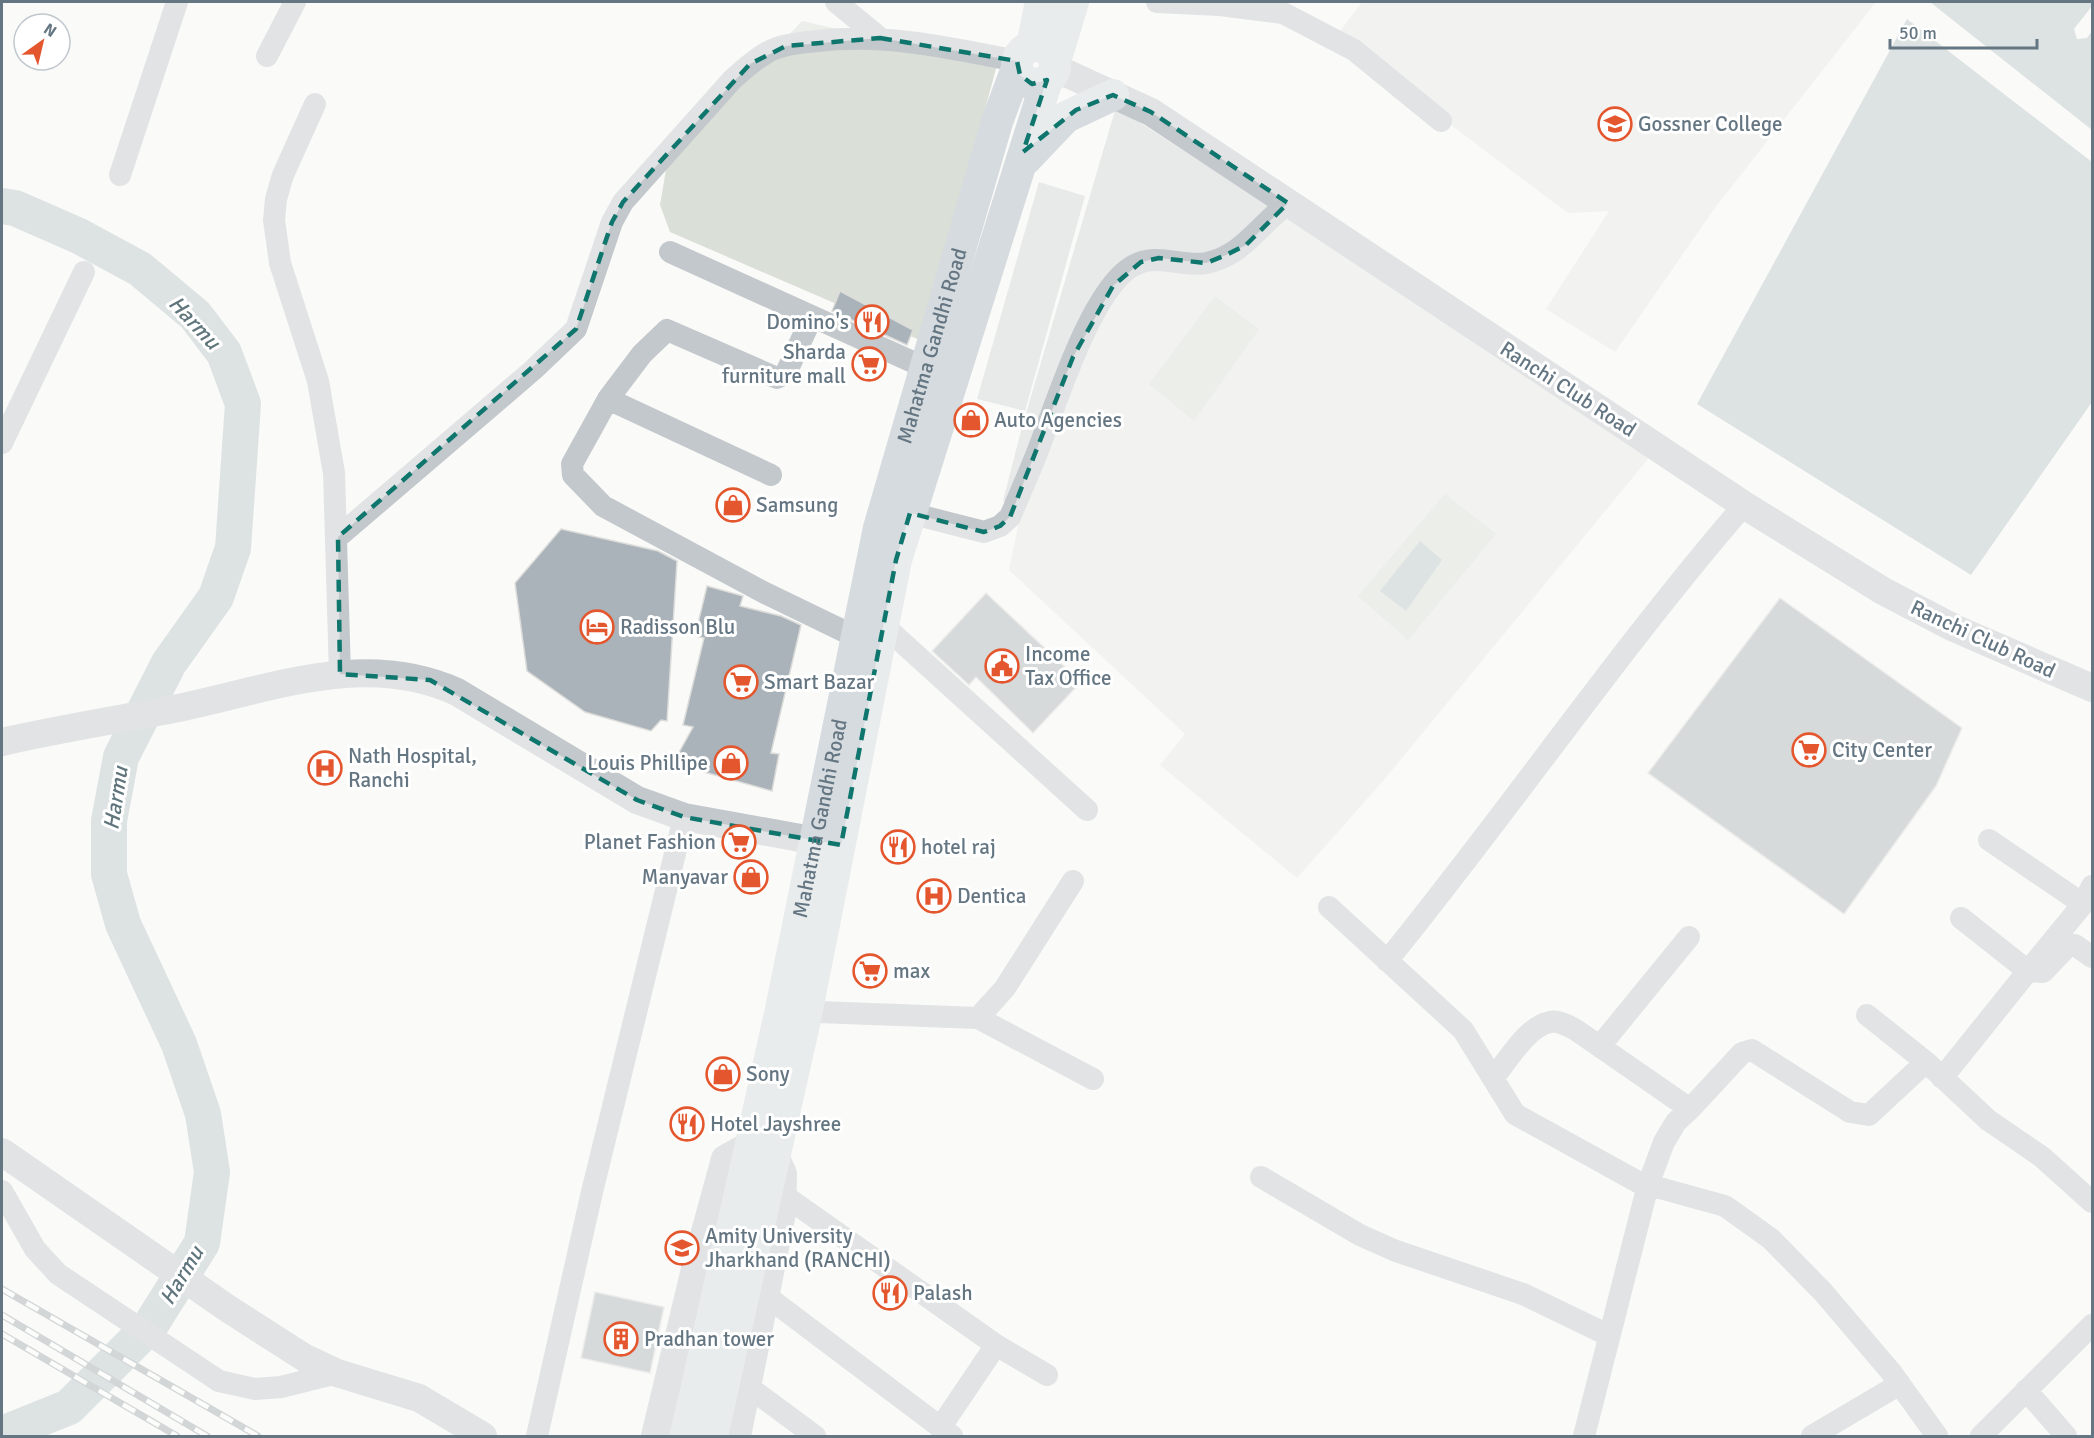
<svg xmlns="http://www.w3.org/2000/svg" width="2094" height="1438" font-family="Signika,sans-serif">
	<rect width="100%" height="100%" fill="#fafaf8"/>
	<path fill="#e8e9e9" d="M1362,2h514l-162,207 -99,143 -69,-43 63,-98 -41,2 -233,-175z
		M1116,107l536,347 -269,327 -86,97 -137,-113 25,-31 -176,-164 13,-63 -19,-6 19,-74z
		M1039,182l46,14 -60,215 -48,-12z"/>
	<path fill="#dadfd7" d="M802,21l195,44 -75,276 -252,-109 -10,-27 7,-41z
		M1215,296l44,33 -65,92 -45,-37z
		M1445,494l51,40 -88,106 -50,-44z"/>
	<path fill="#bbc7cb" d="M1930,2h162v4l-18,23 3,10 10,-1 5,-7v99z
		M1907,19l185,143v240l-121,173 -274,-171z
		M1420,541l22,19 -36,51 -26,-20z"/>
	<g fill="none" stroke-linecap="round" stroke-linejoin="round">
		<path stroke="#bbc7cb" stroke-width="36" d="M2,206l13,2 64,28 61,33 55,46 29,38 19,51 -10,144 -17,49 -47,66 -48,94 -12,64v53l14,50 56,120 24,70 9,58 -10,71 -52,83 -81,81 -67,27"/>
	</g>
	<path fill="#aab3b9" stroke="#dcdcda" stroke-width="1.5" d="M840,291l73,39 -6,15 -75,-34z
		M561,529l97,22 19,10 -10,160 -6,-1 -10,11 -66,-19 -58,-41 -12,-88z
		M707,586l36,10 -3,10 41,10 20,9 -30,128 8,1 -7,37 -75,-21 -21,-12 17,-31 -10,-2 21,-87 -9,-2z
		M986,593l95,89 -48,51 -57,-56 -7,8 -37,-34z
		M1780,598l182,130 -26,58 -92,128 -196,-141z
		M595,1292l69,15 -14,66 -69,-15z"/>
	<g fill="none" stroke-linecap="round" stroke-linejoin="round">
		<path stroke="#c3c8cc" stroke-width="22" d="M836,2l44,36
			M1157,2l63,3 63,8 71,37 87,71
			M267,56l28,-54
			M315,104l-32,71 -7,24 -2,21 6,43 38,118 16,92 6,201
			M120,175l57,-173
			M670,252l256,116
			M608,399l-36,65 1,11 30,31 162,87 93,45
			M2,443l82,-171
			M771,475l-163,-76 34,-45 25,-24 110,48 9,-5 26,-56
			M910,513l74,19 16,-6 10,-9c10,-24 21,-48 30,-72 17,-44 51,-153 91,-178 26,-16 49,1 76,-4 38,-8 54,-42 84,-61
			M338,537l195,-167 43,-41 36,-107 11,-20 109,-122c11,-10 23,-21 36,-28 14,-8 33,-9 49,-11 68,-8 133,7 200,20
			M883,625l204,185
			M1989,840l94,64
			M1329,907l134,123 52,84 123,68 87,24 46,33 52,53 68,80 46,64
			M1961,918l67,53 55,-67 9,-18
			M1387,961c122,-150 231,-310 357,-456
			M806,1015l12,-3 160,6 27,-30 68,-107
			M1867,1015l59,47 62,58 54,37 50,45
			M978,1018l115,61
			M1600,1046l89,-109
			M1493,1078c15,-17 33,-51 57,-56 9,-2 18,4 26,8l114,79 -14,13 -12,20 -16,43 -64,251
			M1942,1078l86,-107 15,1 24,-25 8,-2 17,12
			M1690,1109l52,-56 10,-3 98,62 19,3 57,-53
			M1261,1177l99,58 36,16 127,43 85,41
			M2,1191l33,58 23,25 161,107 36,8 26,-2 56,-14
			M782,1194l214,151 51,30
			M765,1295l187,141
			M746,1385l69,51
			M2026,1390l40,46
			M940,1428l56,-83
			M537,1436l55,-244 92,-375
			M1812,1436l88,-52
			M1981,1436l111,-111"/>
		<path stroke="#c3c8cc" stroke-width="28" d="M1055,68l96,44 593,393 139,86 71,37 138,60
			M2,742c53,-12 107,-21 161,-31 98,-18 197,-63 294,-19l180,108 47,17 155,28
			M2,1152l225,156 78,50 32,15 82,25 64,38
			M655,1436l41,-171 29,-106 25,-14
			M737,1436l45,-223 1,-39 -8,-18"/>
		<g stroke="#d6dbdf" stroke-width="32">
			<path d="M1032,46l9,-44"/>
			<circle cx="1036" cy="65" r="19"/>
			<path d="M1055,61l18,-59"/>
			<path d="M1026,159l40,-42 47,-22"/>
			<path id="s1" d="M686,1436l95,-427 98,-481 118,-406 20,-54"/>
			<path d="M712,1436l94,-421 90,-455 151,-480"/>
		</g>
		<defs>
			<path id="rail" d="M2,1289l256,147
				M2,1315l205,121
				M2,1334l175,102"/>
		</defs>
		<use href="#rail" stroke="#a2aab0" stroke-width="7"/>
		<use href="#rail" stroke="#fff" stroke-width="4.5" stroke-dasharray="14" stroke-linecap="butt"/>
	</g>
	<path d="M0 0H2094V1438H0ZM880,38l137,23 3,14 12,9 15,-4 -24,72 53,-42 37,-15 38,17 137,91 -42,42 -20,10 -20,8 -47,-5 -18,4 -28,24 -40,71 -63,160 -10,9 -16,6 -74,-19 -14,47 -55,285 -157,-28 -47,-17 -207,-120 -90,-6 -2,-137 238,-208 36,-107 11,-20 127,-138 36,-18z" fill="#fafaf8" fill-opacity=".55" fill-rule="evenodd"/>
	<path fill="none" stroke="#0f766e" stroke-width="4.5" stroke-dasharray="12 8" stroke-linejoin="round" d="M880,38l137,23 3,14 12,9 15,-4 -24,72 53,-42 37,-15 38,17 137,91 -42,42 -20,10 -20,8 -47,-5 -18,4 -28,24 -40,71 -63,160 -10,9 -16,6 -74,-19 -14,47 -55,285 -157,-28 -47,-17 -207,-120 -90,-6 -2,-137 238,-208 36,-107 11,-20 127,-138 36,-18z"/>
	<defs>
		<symbol id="university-ring" viewBox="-11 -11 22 22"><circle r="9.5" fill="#fff" stroke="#e4572e" stroke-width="1.5"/><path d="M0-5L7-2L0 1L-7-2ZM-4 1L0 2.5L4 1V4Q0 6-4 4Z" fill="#e4572e"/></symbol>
		<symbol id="restaurant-ring" viewBox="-11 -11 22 22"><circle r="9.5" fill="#fff" stroke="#e4572e" stroke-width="1.5"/><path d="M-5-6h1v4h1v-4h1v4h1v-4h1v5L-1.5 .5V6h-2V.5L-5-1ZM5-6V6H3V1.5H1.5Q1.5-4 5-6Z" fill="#e4572e"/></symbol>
		<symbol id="supermarket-ring" viewBox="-11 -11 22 22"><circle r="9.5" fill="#fff" stroke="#e4572e" stroke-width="1.5"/><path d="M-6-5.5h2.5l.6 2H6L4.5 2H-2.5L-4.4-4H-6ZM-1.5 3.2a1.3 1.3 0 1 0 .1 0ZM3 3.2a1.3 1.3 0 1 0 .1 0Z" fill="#e4572e"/></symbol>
		<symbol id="shop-ring" viewBox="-11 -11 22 22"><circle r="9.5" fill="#fff" stroke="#e4572e" stroke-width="1.5"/><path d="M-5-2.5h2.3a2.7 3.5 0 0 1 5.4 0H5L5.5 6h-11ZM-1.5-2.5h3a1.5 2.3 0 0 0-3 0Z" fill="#e4572e"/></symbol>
		<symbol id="hotel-ring" viewBox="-11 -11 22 22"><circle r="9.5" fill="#fff" stroke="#e4572e" stroke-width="1.5"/><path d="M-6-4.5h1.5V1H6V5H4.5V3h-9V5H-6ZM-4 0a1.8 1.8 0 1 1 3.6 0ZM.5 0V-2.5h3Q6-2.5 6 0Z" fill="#e4572e"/></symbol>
		<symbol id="civic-ring" viewBox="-11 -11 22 22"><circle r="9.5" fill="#fff" stroke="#e4572e" stroke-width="1.5"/><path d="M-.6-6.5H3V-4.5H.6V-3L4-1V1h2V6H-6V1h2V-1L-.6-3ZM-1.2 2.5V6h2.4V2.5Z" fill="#e4572e"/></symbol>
		<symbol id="hospital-ring" viewBox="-11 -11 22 22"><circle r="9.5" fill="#fff" stroke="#e4572e" stroke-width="1.5"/><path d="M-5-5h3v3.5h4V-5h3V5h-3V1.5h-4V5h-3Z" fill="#e4572e"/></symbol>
		<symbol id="building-ring" viewBox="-11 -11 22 22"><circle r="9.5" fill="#fff" stroke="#e4572e" stroke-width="1.5"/><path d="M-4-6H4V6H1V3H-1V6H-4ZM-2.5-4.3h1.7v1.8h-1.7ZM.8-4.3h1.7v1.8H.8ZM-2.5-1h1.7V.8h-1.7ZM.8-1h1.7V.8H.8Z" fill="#e4572e"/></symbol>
	</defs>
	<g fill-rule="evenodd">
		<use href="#university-ring" x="1596" y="105" width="38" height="38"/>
		<use href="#restaurant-ring" x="853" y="303" width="38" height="38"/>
		<use href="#supermarket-ring" x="850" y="345" width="38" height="38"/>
		<use href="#shop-ring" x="952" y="401" width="38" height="38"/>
		<use href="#shop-ring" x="714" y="486" width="38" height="38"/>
		<use href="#hotel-ring" x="578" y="608" width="38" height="38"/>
		<use href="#civic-ring" x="983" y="647" width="38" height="38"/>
		<use href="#supermarket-ring" x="722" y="663" width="38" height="38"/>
		<use href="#supermarket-ring" x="1790" y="731" width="38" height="38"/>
		<use href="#shop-ring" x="712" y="744" width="38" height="38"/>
		<use href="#hospital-ring" x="306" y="749" width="38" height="38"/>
		<use href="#supermarket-ring" x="720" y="823" width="38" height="38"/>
		<use href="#restaurant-ring" x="879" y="828" width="38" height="38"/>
		<use href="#shop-ring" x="732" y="858" width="38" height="38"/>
		<use href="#hospital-ring" x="915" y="877" width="38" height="38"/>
		<use href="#supermarket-ring" x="851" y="952" width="38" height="38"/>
		<use href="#shop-ring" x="704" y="1055" width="38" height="38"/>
		<use href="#restaurant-ring" x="668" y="1105" width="38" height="38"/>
		<use href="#university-ring" x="663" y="1229" width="38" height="38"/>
		<use href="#restaurant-ring" x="871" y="1274" width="38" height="38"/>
		<use href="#building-ring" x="602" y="1320" width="38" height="38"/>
	</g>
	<g text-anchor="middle" stroke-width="6" stroke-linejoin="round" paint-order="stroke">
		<g font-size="21" fill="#657683" stroke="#fff" text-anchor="start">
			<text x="1638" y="131">Gossner College</text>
			<text x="849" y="329" text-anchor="end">Domino's</text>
			<text x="846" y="359" text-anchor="end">Sharda<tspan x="846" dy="24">furniture mall</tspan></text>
			<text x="994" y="427">Auto Agencies</text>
			<text x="756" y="512">Samsung</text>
			<text x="620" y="634">Radisson Blu</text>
			<text x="1025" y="661">Income<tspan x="1025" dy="24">Tax Office</tspan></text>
			<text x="764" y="689">Smart Bazar</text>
			<text x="1832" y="757">City Center</text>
			<text x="348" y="763">Nath Hospital,<tspan x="348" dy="24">Ranchi</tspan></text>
			<text x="708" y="770" text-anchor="end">Louis Phillipe</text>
			<text x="716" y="849" text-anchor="end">Planet Fashion</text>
			<text x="921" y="854">hotel raj</text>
			<text x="728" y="884" text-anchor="end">Manyavar</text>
			<text x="957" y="903">Dentica</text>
			<text x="893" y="978">max</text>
			<text x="746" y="1081">Sony</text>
			<text x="710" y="1131">Hotel Jayshree</text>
			<text x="705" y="1243">Amity University<tspan x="705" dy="24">Jharkhand (RANCHI)</tspan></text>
			<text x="913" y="1300">Palash</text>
			<text x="644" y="1346">Pradhan tower</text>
		</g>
		<g font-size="21" fill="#657683" stroke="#fff">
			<text dy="7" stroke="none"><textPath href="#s1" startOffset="1118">Mahatma Gandhi Road</textPath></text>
			<text transform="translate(1568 389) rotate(33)" y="7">Ranchi Club Road</text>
			<text transform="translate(1983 639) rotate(25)" y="7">Ranchi Club Road</text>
			<text dy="7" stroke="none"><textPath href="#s1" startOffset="632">Mahatma Gandhi Road</textPath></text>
		</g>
		<g font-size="22" font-style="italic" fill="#60757c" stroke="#fff">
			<text transform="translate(195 322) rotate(47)" y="8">Harmu</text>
			<text transform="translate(115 798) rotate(-81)" y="8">Harmu</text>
			<text transform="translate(181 1275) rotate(-59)" y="8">Harmu</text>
		</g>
	</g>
	<rect width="2094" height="1438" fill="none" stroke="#657683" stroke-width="6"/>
	<g transform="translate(42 42) rotate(34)"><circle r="28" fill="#ffffff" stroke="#c1c8cd" stroke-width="1.5"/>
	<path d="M0-4.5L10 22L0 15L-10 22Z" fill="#e4572e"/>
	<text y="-9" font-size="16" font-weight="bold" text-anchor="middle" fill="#657683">N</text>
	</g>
	<path d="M1890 39v9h147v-9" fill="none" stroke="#657683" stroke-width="3"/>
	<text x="1899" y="39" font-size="18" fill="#657683" stroke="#ffffff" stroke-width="4.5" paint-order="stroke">50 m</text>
</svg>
